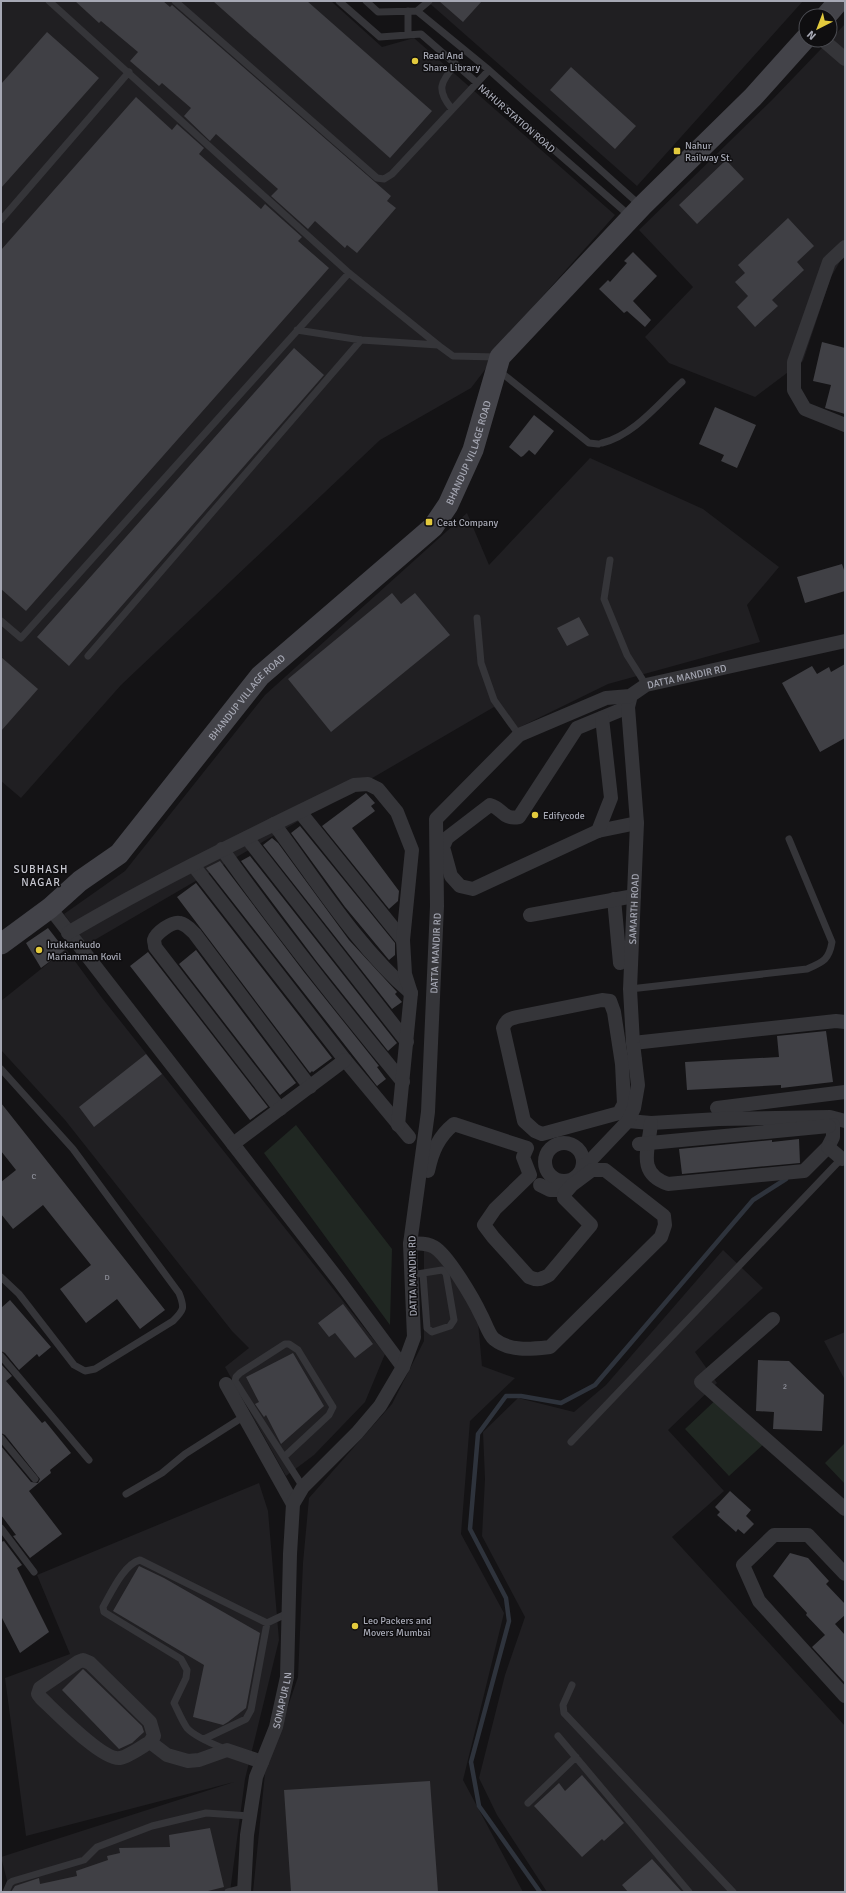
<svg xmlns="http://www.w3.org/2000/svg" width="846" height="1893" font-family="Signika,sans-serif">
	<rect width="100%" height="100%" fill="#141315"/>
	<path fill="#201f22" d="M1,1h330l51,46 32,-9 201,177 -82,92 -62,81 -91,52 -259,245 -100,113 -20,-17z
		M427,1h376l-166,185z
		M845,24v229l-14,24 -28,84 -48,36 -86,-34 -24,-26 48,-50 -54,-57 133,-130z
		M590,458l113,51 76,58 -32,38 13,37 -152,42 -94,46 -20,-23 -408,238 -22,-31 61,-43 140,-176 202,-182 22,52z
		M66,949l36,49 283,356 -20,48 -51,53 -28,21 -61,-109 24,-19 -17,-17 -167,-211 -64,-70v-49z
		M424,1250l14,3 39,58 5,55 33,12 -45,43 -9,113 43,79 -41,167 60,112h-270l12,-119 33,-96 5,-114 6,-65 83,-94 32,-63z
		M723,1250l40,38 -68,64 22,31 -49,47 56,61 -52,46 173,189v166h-298l-50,-77 -18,-37 26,-103 20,-58 -43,-81 3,-57 -2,-47 35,-34 56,14 32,-27z
		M845,1332v48l-21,-39z
		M259,1483l9,28 11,129 -34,139 -15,113h-220l-9,-35 233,-75 -208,54 -21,-158 65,-24 -33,-79z"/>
	<path fill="#202722" d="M296,1125l96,124 -2,76 -126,-172z
		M721,1395l45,47 -37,34 -44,-47z
		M845,1443v41l-20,-21z"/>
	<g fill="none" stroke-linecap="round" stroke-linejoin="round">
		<path stroke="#2e333c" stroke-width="4.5" d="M540,1892l-61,-86 -8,-44 38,-141 -3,-23 -36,-69 8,-95 28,-38h15l40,7 34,-18 158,-185 33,-21"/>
	</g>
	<path fill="#404045" d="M75,1h88l7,6 2,-2 219,191 -4,5 9,7 -39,45 -10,-8 -2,3 -30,-27 -7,8 -37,-33 7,-7 -62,-55 -6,7 -26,-25 7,-8 -29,-25 -3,3 -29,-25 8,-9 -37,-31 -2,2z
		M213,1h94l125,110 -42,47z
		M439,1h43l-19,21z
		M47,32l52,46 -98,110v-104z
		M571,67l65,59 -21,23 -65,-59z
		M136,97l36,33 5,-6 27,24 -5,6 62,55 4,-5 37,33 -4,4 31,27 -303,343 -25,-22v-339z
		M726,160l18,19 -47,45 -18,-19z
		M788,218l26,28 -17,16 7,8 -32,30 6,6 -23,21 -18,-20 11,-11 -13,-14 10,-9 -7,-8z
		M633,252l24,24 -24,25 18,19 -6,7 -18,-16 -3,2 -25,-24 9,-9 2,2 17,-19 -3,-2z
		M822,342l23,6v66l-20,-6 6,-23 -18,-4z
		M294,348l30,27 -255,291 -32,-29z
		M715,407l41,18 -19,43 -16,-7 3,-6 -25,-11z
		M534,415l20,16 -19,24 -6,-5 -6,6 -2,1 -12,-10z
		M842,564l3,9v18l-40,12 -8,-26z
		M392,593l9,11 14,-11 35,42 -119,97 -43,-53z
		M579,617l10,18 -22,11 -10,-18z
		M1,657l37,32 -37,42z
		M845,664v74l-25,14 -38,-69 30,-17 5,8 12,-7 2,5z
		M366,793l9,10 -4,3 4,5 -23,17 47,63 -1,10 -9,8 -67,-83z
		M300,826l95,117v12l-6,5 -44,-53 -54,-74z
		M272,838l6,5 71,97 48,52 -2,2 7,8 -10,7 -129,-164z
		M250,856l147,187 -9,8 -71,-89 -76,-101z
		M220,861l84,111 75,94 -2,1 9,12 -9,7 -171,-218z
		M196,883l136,175 -19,14 -1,-1 -2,2 -133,-176z
		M48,928l17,22 -24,18 -15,-25z
		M196,950l100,133 -16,12 -101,-131z
		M148,952l120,155 -18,13 -120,-154z
		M826,1031l7,51 -52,6v-3l-94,5 -2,-28 94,-5 -2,-21z
		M146,1054l16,20 -68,53 -15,-20z
		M1,1103l164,207 -25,19 -23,-30 -31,24 -26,-34 31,-24 -48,-60 -30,24 -12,-15v-32l15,-12 -15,-19z
		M799,1139l1,24 -118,11 -3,-25 93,-9v2z
		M10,1300l41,47 -12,10 -2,-3 -18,16 -14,-17 -4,-2v-43z
		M343,1304l30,40 -18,14 -20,-25 -6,4 -11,-14z
		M293,1353l31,53 -43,38 -15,-29 -2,2 -9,-13 4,-2 -13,-25z
		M758,1360l31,1 35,34 -2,36 -49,-2 1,-17 -18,-1z
		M1,1364l11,12 -6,5 36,42 3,-2 26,32 -21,17 1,3 -22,18 33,43 -32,24 -17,-22 3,-1 -15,-20v-69l30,36 7,1 2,-4 -35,-44 -4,-2z
		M730,1491l21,19 -5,6 8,8 -10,10 -6,-5 -2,3 -19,-17 3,-3 -5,-5z
		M4,1541l18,24 -5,3 32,64 -29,21 -19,-37v-74z
		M790,1553l18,5 21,23 -3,3 19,20v11l-10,9 10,11v48l-33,-36 13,-12 -19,-20 1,-2 -34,-37z
		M139,1566l25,12 96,55 -14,75 -18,14 -5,3 -30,-8 11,-52 -91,-54z
		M83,1669l59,57 2,6 -12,11 -13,6 -57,-59z
		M582,1775l42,48 -20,18 -2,-2 -20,18 -48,-51 25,-23 6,8z
		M430,1781l8,111h-147l-7,-102z
		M210,1828l14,59 -20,5h-193l4,-6 24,-8 1,6 37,-8 -1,-5 32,-11 -1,-4 13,-3 -1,-5 51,-1 -1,-12z
		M652,1859l30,33h-54l-6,-7z"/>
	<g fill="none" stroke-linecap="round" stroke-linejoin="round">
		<path stroke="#353539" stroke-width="7" d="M49,1l300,272 89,72 15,11 44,1
			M175,1l202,177 7,1 8,-5 97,-104
			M339,1l41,36 41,-3 209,182
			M366,1l12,11 39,-1 72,59 152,136
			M417,11l12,-10
			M408,35v-24
			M452,109c-16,-19 -12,-27 4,-45
			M1,220l128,-148
			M297,330l64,10 77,5
			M498,370l91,73 9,1
			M602,443c32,-8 56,-39 80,-61
			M610,560l-6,39 23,56 19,30
			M477,618l4,45 13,37 25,35
			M1,621l20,17 328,-365
			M88,656l273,-316
			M630,989l177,-20c16,-7 22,-9 25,-27l-43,-103
			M1,1069l72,80 106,144c6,15 5,17 -6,28l-78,48 -10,2 -11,-6 -55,-71 -18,-17
			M411,1275l31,-5 4,3 8,47 -4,6 -18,6 -5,-4 -4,-54
			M1,1356l88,104
			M1,1438l34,41
			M571,1442l272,-285
			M284,1457l45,-42 4,-8 -35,-57 -9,-6h-4l-45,29 -4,4 -1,4 68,106
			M126,1494l36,-21 23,-19 58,-37
			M1,1528l33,44
			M267,1623l21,-10
			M572,1685l-9,20 1,8 169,179
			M558,1736l131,156
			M204,1739l42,-20 5,-9 16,-87 -127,-63c-16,4 -29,33 -37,47l1,5 77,47 6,11 -1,8 -12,25c4,8 8,18 13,25 7,8 28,17 38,21
			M528,1803l48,-46
			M6,1892l4,-9 3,-2 71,-21 13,-13 55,-21 54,-13 44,3
			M228,1892l16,-4"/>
		<g stroke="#353539" stroke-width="14">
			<path d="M823,40l22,19"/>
			<path d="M845,247l-16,15 -35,100v28l11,19 40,16"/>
			<path d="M628,707l-51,21 -58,89c-17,3 -16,-9 -29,-12l-43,33 -4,9 8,29 9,10 13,3 125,-58 39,-8"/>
			<path d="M300,812l103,128"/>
			<path d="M274,824c42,56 84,124 137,169"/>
			<path d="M598,831l13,-33 -9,-80"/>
			<path d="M247,838l160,204"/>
			<path d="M222,849c57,80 118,157 181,233"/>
			<path d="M193,865l152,195 64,77"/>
			<path d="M614,899l6,64"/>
			<path d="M50,908l290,374 63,85"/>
			<path d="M530,915l104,-19"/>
			<path d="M68,933c93,-55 190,-101 286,-148l14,-1 10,5 19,23 15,38 -9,90 2,34 6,19 -13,132"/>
			<path d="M633,1043l203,-22 9,1"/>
			<path d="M622,1064l-8,-52 -4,-11 -8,-1 -85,17c-8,2 -11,3 -14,11l21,93 11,10 7,3 77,-21 5,-9 -2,-40 13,-4"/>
			<path d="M717,1108l128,-16"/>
			<path d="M280,1109l-125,-162c0,-3 -1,-5 -1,-7 2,-7 18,-19 26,-17 6,1 11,7 15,11l115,153"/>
			<path d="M628,1121l23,2 68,-4 111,-2 15,4"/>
			<path d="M651,1123c-2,26 -15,50 17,61l136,-13 24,-24 5,-10v-12"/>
			<circle cx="564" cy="1162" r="19"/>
			<path d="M233,1144l112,-84"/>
			<path d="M639,1144l190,-18"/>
			<path d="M828,1147l14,12"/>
			<path id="s1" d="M583,1166l5,-3 40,-42 6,-13 4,-23 -5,-42 -3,-54 7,-166 -9,-116 2,-8"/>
			<path d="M540,1185l10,5h17"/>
			<path d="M410,1244c8,-1 17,-1 24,3 14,8 40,53 47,68 4,7 8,20 13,24 16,13 38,10 56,8l111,-110 4,-12 -1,-9 -59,-46h-13l-20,15 -7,8 -1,5 27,27 -42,50c-8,4 -11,6 -20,2l-36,-40 -9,-12 11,-16 35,-34 -7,-18 4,-9 -73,-24c-16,13 -22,28 -26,47"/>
			<path d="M773,1319l-72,63 144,127"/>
			<path d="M226,1384l67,120"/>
			<path d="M845,1574l-37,-39h-34l-31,30 16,36 86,95"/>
			<path d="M150,1742l4,-6 -4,-14 -60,-59 -7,-3 -5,2 -38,26 -2,6 3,4c14,13 62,63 79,60 8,-1 23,-12 30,-16l17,13 21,6 11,-1 28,-10 35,12"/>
			<path id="s2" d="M244,1892l3,-57 9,-58 20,-50 11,-50 3,-123 3,-50 10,-17 54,-54 23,-27 23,-39 11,-30 -4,-93 18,-132 9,-206 -1,-87 83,-84 87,-37 24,-2 16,-11 199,-44"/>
		</g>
		<g stroke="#434349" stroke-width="21">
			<path d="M826,16l13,-15"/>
			<path id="s3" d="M1,944l49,-36 30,-27 39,-27 141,-178 173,-149 15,-22 25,-55 27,-93 142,-151 111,-109 53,-59"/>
		</g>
	</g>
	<g fill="#e3ca3d" stroke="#0f0e10" stroke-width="1.5">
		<circle cx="415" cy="61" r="4"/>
		<rect x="673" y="147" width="8" height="8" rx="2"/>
		<rect x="425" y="518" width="8" height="8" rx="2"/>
		<circle cx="535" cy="815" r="4"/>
		<circle cx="39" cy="950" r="4"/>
		<circle cx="355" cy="1626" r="4"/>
	</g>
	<g text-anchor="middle" stroke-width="3" stroke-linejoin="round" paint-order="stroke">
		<g font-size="8" fill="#8c8e98">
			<text x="34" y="1179">C</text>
			<text x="107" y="1280">D</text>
			<text x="785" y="1389">2</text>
		</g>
		<g font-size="10" fill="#a6a8b4" stroke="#0f0e10" text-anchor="start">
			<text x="423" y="59">Read And<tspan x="423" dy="12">Share Library</tspan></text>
			<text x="685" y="149">Nahur<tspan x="685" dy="12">Railway St.</tspan></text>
			<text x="437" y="526">Ceat Company</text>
			<text x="543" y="819">Edifycode</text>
			<text x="47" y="948">Irukkankudo<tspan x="47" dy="12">Mariamman Kovil</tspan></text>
			<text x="363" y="1624">Leo Packers and<tspan x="363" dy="12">Movers Mumbai</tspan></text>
		</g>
		<g font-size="10" fill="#a6a8b4" stroke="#0f0e10">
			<text transform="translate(517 118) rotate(41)" y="4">NAHUR STATION ROAD</text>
			<text dy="4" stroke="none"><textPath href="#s3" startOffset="687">BHANDUP VILLAGE ROAD</textPath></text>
			<text dy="4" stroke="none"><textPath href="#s2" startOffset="1420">DATTA MANDIR RD</textPath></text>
			<text dy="4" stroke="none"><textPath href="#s3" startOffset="351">BHANDUP VILLAGE ROAD</textPath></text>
			<text dy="4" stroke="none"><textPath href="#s1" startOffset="278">SAMARTH ROAD</textPath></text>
			<text dy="4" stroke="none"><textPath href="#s2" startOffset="988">DATTA MANDIR RD</textPath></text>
			<text transform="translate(412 1276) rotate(-91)" y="4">DATTA MANDIR RD</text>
			<text dy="4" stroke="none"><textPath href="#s2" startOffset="197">SONAPUR LN</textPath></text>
		</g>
		<g font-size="11" letter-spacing="1" fill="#c7c7d0" stroke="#0f0e10">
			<text x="41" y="873">SUBHASH<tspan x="41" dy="13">NAGAR</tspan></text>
		</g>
	</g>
	<rect width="846" height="1893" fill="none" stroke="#a6a8b4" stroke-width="4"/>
	<g transform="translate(818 28) rotate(222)"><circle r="19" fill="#0f0e10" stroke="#4b4c52"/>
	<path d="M0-3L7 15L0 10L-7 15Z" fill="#e3ca3d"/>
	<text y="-6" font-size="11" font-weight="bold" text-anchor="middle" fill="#a6a8b4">N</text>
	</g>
</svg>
